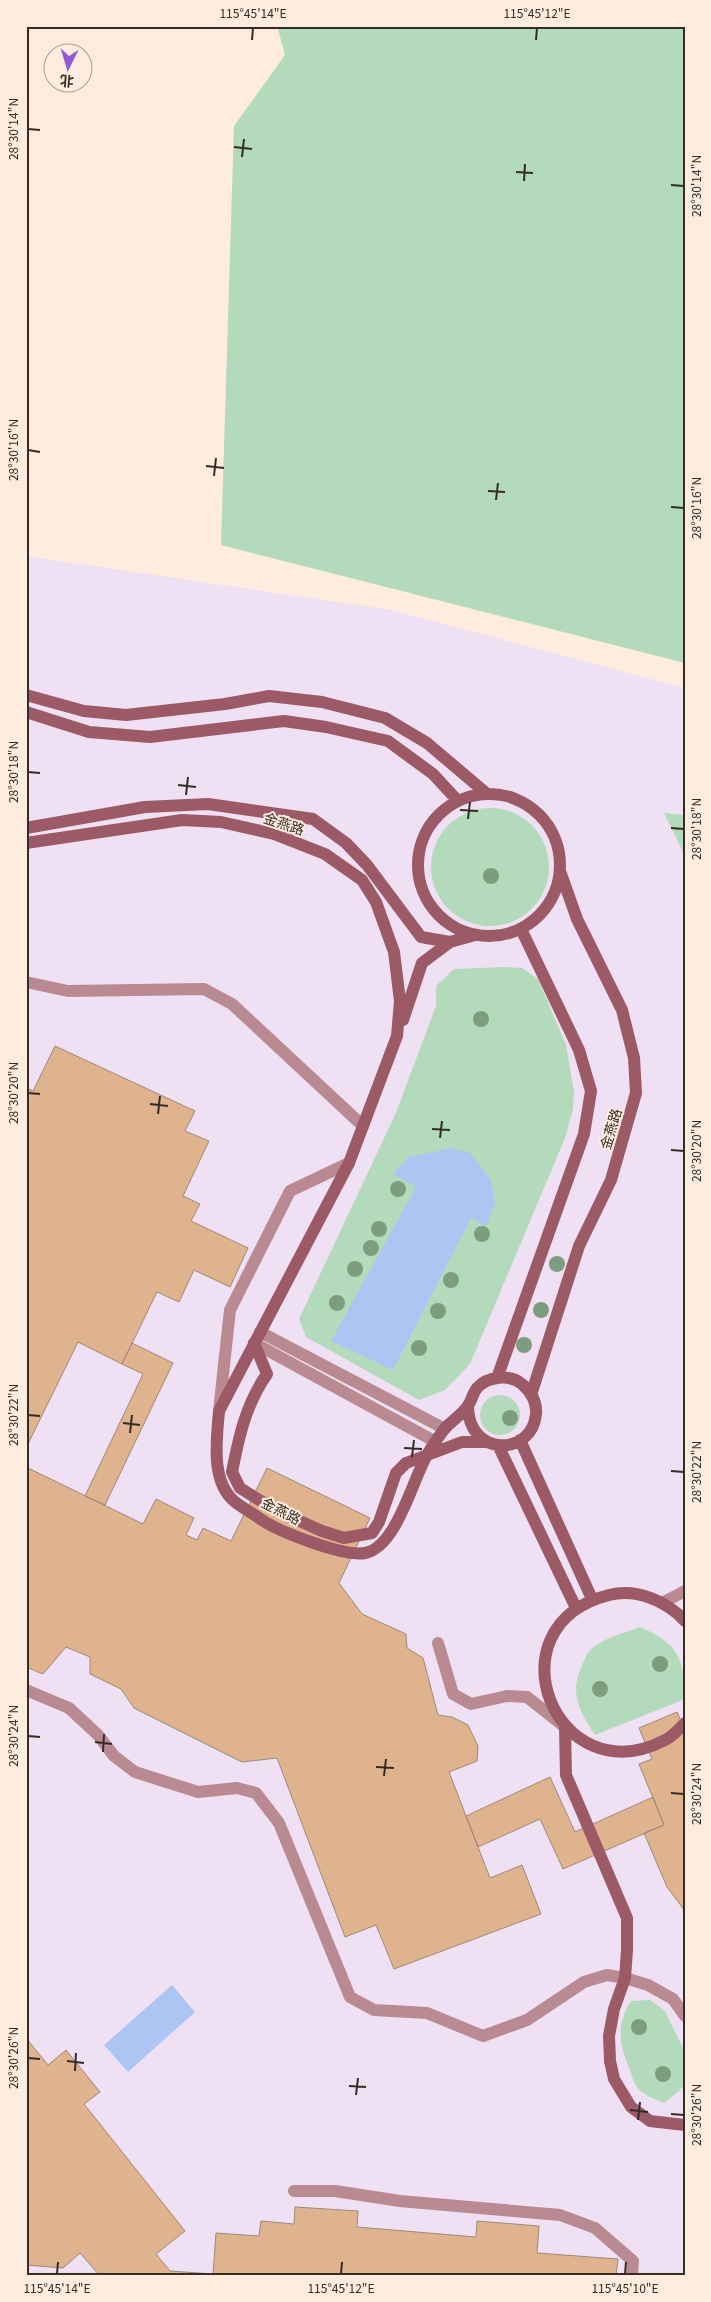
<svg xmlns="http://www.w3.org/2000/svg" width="711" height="2302" font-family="Georgia,'Noto Sans SC',serif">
	<rect width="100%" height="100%" fill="#feecde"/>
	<path fill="#efe0f3" d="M26,556l365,54 294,78v1588h-659z"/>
	<path fill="#b4dabc" d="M277,26h408v637l-464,-118 13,-419 51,-71z
		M431 867a59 59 0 1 1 118 0a59 59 0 1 1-118 0Z
		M664,813l21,2v41z
		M504,967l18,1 16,11 28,66 8,47 -1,17 -8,29 -95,226 -25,26 -26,10 -113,-63 -7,-18 96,-204 41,-109v-20l18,-17z
		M480 1415a20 20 0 1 1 40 0a20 20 0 1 1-40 0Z
		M640,1627c38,16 45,32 45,72l-90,36c-17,-26 -26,-42 -12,-72 2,-4 4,-10 7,-13 13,-12 34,-17 50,-23z
		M650,2000l15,11 20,41v32l-6,7 -15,12c-9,-4 -22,-8 -27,-16 -4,-5 -5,-13 -8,-19 -10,-25 -13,-43 2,-67z"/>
	<path fill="#acc5f3" d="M451,1148l19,5 21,27 4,23 -9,24 -15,-9 -78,152 -62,-29 85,-154 -23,-13 16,-17z
		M172,1985l23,27 -67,60 -24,-27z"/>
	<path fill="#e0b38f" stroke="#9d8979" d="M55,1046l140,65 -10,20 24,10 -26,55 17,8 -9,17 57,27 -18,39 -36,-17 -15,32 -22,-10 -35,72 -44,-22 -52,106v-360l7,3z
		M132,1343l41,20 -68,142 -20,-9 58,-122 -21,-10z
		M26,1467l117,57 13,-25 38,19 -8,17 11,5 6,-12 28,13 36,-73 103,50 -31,65 23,31 44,20 1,14 16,10 15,57 14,2 16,8 10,21 -1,15 -28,11 41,106 32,-13 19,49 -147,55 -18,-44 -31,12 -68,-179 -35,4 -108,-54 -13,-19 -31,-15v-17l-24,-10 -23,27 -17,-7z
		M677,1712l8,18v181l-18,-24 -23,-54 20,-8 -25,-61 13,-5 -13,-31z
		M550,1777l25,55 78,-35 11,28 -101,44 -23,-50 -62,28 -12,-31z
		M26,2038l22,27 18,-15 34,42 -16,12 101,127 -29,23 14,17 43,3 3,-41 43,3 2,-15 33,3 1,-17 63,4 -1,16 119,10 1,-16 62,5 -2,27 81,6 -2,17h-516l-20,-23 -17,15 -37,-3z"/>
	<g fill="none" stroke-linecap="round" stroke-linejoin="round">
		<path stroke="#ba8a92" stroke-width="12" d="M219,1411l11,-101 60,-119 59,-28
			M294,2191h41l65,10 160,14 35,13 38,33 -1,15"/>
		<path stroke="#ba8a92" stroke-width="12" d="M26,982l42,9 136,-2 28,15 131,122
			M260,1332l185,97
			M254,1343l182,99
			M662,1603l23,-12
			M438,1643l15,51 18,10 36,-8 20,1 38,30
			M26,1690l43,18 29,27 16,21 21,16 63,20 39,-4 19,5 23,30 71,174 24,13 53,3 56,23 44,-16 57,-38 23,-7 18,3 23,7 25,14 12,17"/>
		<path stroke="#9c5966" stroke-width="12" d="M26,695l58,16 42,4 99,-11 44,-8 53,6 63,16 42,25 59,50
			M26,712l63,20 61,5 134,-16 42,6 62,14 45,33 25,27
			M418 865a71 71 0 1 1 142 0a71 71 0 1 1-142 0Z
			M26,828l119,-21 63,-3 105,15 33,24 21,22 54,72 29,5 25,-7
			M26,843l156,-23 39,2 53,12 51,20 37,26 14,22 18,50 6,49 -3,35 -48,127 -130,248c-2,27 -9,69 15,90 8,7 19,12 28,19 18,12 82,37 103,33 32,-6 48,-75 63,-100 5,-8 11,-17 17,-25 7,-7 16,-13 22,-21 5,-6 5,-13 10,-19 11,-12 33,-14 45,-4 9,8 15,18 14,30 -4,43 -68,43 -68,-8
			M403,1020l19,-57 28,-21
			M254,1343l13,31c-21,30 -28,62 -35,98l8,16 37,23 45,20 22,7 28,-5 7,-11 17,-49 10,-10 56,-21h25
			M497,1378l87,-244 7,-43 -12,-41 -58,-121
			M531,1395l48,-149 32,-66 25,-87 -2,-35 -12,-48 -45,-91 -17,-48
			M520,1440l72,159
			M498,1445l78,163
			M685,1621c-18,-20 -49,-33 -76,-26 -122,31 -53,202 56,145 7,-3 14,-11 20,-17
			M565,1727l1,48 61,143v32l-2,28 -11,31 -5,27 1,25 4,18 17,28 19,14 35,4"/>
	</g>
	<g fill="#7d9d7e">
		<circle cx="491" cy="876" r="8"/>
		<circle cx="481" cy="1019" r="8"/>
		<circle cx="398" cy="1189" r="8"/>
		<circle cx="379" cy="1229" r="8"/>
		<circle cx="482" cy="1234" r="8"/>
		<circle cx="371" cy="1248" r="8"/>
		<circle cx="557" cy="1264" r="8"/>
		<circle cx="355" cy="1269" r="8"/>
		<circle cx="451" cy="1280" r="8"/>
		<circle cx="337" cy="1303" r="8"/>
		<circle cx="541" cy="1310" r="8"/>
		<circle cx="438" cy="1311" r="8"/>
		<circle cx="524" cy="1345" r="8"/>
		<circle cx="419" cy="1348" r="8"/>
		<circle cx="510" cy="1418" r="8"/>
		<circle cx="660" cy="1664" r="8"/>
		<circle cx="600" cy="1689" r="8"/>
		<circle cx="639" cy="2027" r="8"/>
		<circle cx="663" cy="2074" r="8"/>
	</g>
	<path fill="none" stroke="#342c25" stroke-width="2" d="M252,40l1,-12M536,40l1,-12M28,129l12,1M234,147l18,2M242,157l2,-18M516,172l17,1M524,181l1,-17M671,185l13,1M28,450l12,2M206,466l18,2M214,476l2,-18M488,491l17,1M496,500l2,-17M671,507l13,1M28,772l12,1M178,785l18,2M186,795l2,-18M460,810l18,1M468,819l2,-17M671,828l13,1M28,1093l12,1M150,1104l18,2M158,1114l2,-18M432,1129l18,1M440,1138l2,-17M671,1150l13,1M28,1415l12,1M123,1423l17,2M130,1433l2,-18M404,1448l18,1M412,1457l2,-17M671,1471l13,1M28,1736l12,1M95,1742l17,2M103,1752l1,-18M376,1767l18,1M384,1776l2,-17M671,1793l13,1M28,2058l12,1M67,2061l17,2M75,2071l1,-18M349,2086l17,1M356,2095l2,-17M630,2110l18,2M671,2114l13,1M638,2120l2,-18M57,2274l1,-12M341,2274l1,-12M625,2274l1,-12"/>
	<g text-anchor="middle" stroke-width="4" stroke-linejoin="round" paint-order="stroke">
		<g font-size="14" fill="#342c25" stroke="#feecde">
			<text transform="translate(284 824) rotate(18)" y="5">金燕路</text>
			<text transform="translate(611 1129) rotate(-73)" y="5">金燕路</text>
			<text transform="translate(281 1511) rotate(27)" y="5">金燕路</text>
		</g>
	</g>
	<rect width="711" height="2302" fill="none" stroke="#feecde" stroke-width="55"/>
	<g transform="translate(68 68) rotate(185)"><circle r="24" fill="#feecde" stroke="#ad9f94"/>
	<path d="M0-4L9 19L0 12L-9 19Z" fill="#9059d1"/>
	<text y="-8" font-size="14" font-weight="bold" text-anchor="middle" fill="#342c25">北</text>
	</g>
	<rect x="28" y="28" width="656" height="2246" fill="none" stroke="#342c25" stroke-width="2"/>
	<g font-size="12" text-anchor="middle" fill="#342c25">
		<text x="253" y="18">115°45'14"E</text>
		<text x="537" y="18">115°45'12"E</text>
		<text transform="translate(14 129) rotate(-90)" y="4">28°30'14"N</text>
		<text transform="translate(697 186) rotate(-90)" y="4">28°30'14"N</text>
		<text transform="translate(14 450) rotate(-90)" y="4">28°30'16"N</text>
		<text transform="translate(697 508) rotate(-90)" y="4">28°30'16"N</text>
		<text transform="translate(14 772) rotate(-90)" y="4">28°30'18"N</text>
		<text transform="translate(697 829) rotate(-90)" y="4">28°30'18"N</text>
		<text transform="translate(14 1093) rotate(-90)" y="4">28°30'20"N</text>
		<text transform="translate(697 1151) rotate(-90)" y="4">28°30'20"N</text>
		<text transform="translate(14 1415) rotate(-90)" y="4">28°30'22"N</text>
		<text transform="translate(697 1472) rotate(-90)" y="4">28°30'22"N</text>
		<text transform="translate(14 1736) rotate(-90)" y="4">28°30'24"N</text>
		<text transform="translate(697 1794) rotate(-90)" y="4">28°30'24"N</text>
		<text transform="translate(14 2058) rotate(-90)" y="4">28°30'26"N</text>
		<text transform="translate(697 2115) rotate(-90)" y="4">28°30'26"N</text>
		<text x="57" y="2293">115°45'14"E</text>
		<text x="341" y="2293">115°45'12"E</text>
		<text x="625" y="2293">115°45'10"E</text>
	</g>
</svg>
